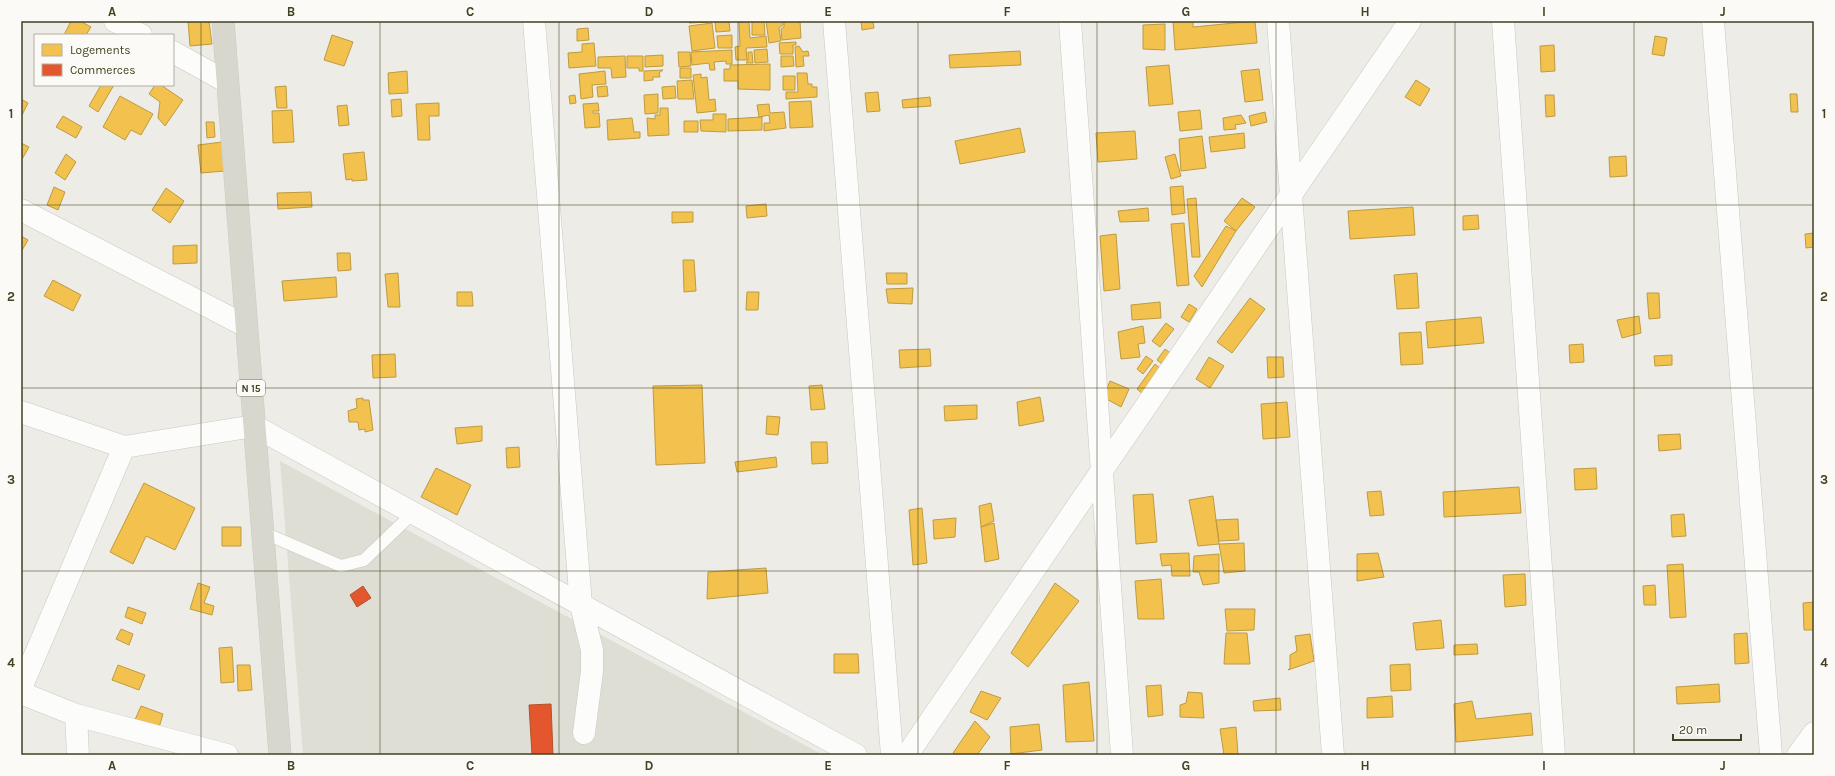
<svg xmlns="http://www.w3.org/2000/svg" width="1835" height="776" font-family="Karla,sans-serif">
	<rect width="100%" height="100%" fill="#edece7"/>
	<path fill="#dfded5" d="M280,461l543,294h-520z"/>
	<path fill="#f2c14e" stroke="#be9b41" d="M71,21h9l11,6 -5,8h-22z
		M188,21h21l3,23 -22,2z
		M689,21h19v1l-19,1z
		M715,21h14l1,10 -14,1z
		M749,21l1,17 16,-2 1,11 -21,1 1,12h-11l-1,-13 5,-1 -1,-24z
		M752,21h12l1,14h-13z
		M766,21h17v4l-4,3 2,13 -12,2z
		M784,21h16l1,17 -19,2 -1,-11 3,-2z
		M861,21h12l1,7 -12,2z
		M1173,21h20v6l62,-6 2,22 -82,7z
		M712,23l3,25 -23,3 -3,-25z
		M1165,24v26l-22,-1v-24z
		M588,28l1,12 -12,1v-12z
		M332,35l21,7 -9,24 -20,-6z
		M732,35v13h-14l-1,-12z
		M1655,36l12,2 -3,18 -12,-2z
		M796,42v3h-3v9h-13l-1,-11z
		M594,43l2,23 -27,2 -1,-15 14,-1v-8z
		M1554,45l1,26 -14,1 -1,-26z
		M799,46l4,6 5,-1 1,5h-6l1,10 -8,1 -1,-20z
		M767,49l1,13 -13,1 -1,-13z
		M732,50v14h-6v-3l-12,1 1,8h-5l-1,-7 -17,2 -1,-13z
		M1020,51l1,14 -71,3 -1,-13z
		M678,52h12l1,14 -12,1z
		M748,52h4l1,11h-7l2,-3z
		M663,55v11l-18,1v-11z
		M625,56l1,21 -14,1 -1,-10h-13v-11z
		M627,56h16v15h-4v-3h-12z
		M781,56h12l1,10 -13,1z
		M770,64v26l-32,-1v-8h-14v-12h6v-4z
		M1169,65l4,39 -24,2 -3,-39z
		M680,68h11v10h-11z
		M1259,69l4,31 -18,2 -4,-31z
		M663,70l-4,3 1,4h-7v3l-9,1v-10z
		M407,71l1,22 -19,1 -1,-21z
		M605,71l1,13 -14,1 1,12 -12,2 -2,-25z
		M797,73h10l1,11h4v3h5v10l-31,2v-7h12z
		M701,74v4l6,-1 2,23 6,-1 1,12 -19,2 -4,-38z
		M783,76h12v14h-12z
		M692,80l2,19h-16l-1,-18z
		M1416,80l14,9 -10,17 -15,-9z
		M101,85h13l-16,27 -9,-6z
		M155,85h6l22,15 -18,26 -7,-8 2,-16 -11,-8z
		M286,86l1,22h-10l-2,-21z
		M607,86l1,10 -10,1 -1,-10z
		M675,86l1,12 -13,1 -1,-12z
		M878,92l2,19 -13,1 -2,-19z
		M658,94v19l-13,1 -1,-19z
		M1790,94h7l1,18h-7z
		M575,95l1,8 -6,1 -1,-8z
		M1545,95h9l1,21 -9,1z
		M120,96l33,18 -12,21 -10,-5 -6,10 -22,-13z
		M930,97l1,9 -28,2 -1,-8z
		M21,99l7,4 -7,14z
		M401,99l1,17 -10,1 -1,-17z
		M811,101l2,26 -23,1 -1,-26z
		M439,103v13h-10l1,24h-12l-2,-36z
		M598,103l1,8h-6v2h6l1,14 -15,1 -2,-24z
		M769,104l1,9 14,-1 2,16 -22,3v-8h6l-1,-8 -10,2 -2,-12z
		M347,105l2,20 -10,1 -2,-20z
		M660,108h8l1,27 -21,1 -1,-18 8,1v-4h5z
		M292,110l2,32 -21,1 -1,-32z
		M1200,110l2,19 -22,2 -2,-19z
		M1265,112l2,10 -16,4 -2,-10z
		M713,114h13v18l-25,-1 -1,-11h13z
		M1241,115l5,8 -11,2 1,4 -12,1 -1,-12z
		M63,116l19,11 -6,11 -20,-11z
		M762,117v13l-34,1v-12z
		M632,118l2,14h6v6l-32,2 -1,-20z
		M684,121h14v11h-14z
		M206,122h8l1,15 -8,1z
		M1020,128l5,24 -65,12 -5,-23z
		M1135,131l2,28 -39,3 -2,-29z
		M1244,133l1,15 -34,4 -2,-15z
		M1202,136l4,32 -25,3 -2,-32z
		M222,142l3,29 -24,2 -3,-28z
		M21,143l8,4 -8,14z
		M364,152l3,28 -15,1v-2l-6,1 -3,-26z
		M66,154l10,8 -11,18 -10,-7z
		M1175,154l6,22 -10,3 -6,-22z
		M1626,156l1,20 -17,1 -1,-20z
		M1183,186l2,27 -13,2 -2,-28z
		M54,187l11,5 -7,18 -11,-5z
		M166,188l18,13 -14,22 -18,-13z
		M311,192l1,15 -34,2 -1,-16z
		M1196,198l4,59h-8l-5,-58z
		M1242,198l13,9 -19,24 -12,-10z
		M766,204l1,12 -20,2 -1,-12z
		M1413,207l2,28 -65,4 -2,-28z
		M1148,208l1,13 -29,1 -2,-11z
		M672,212h21v10l-21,1z
		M1478,215l1,14 -16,1v-14z
		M1184,223l5,62 -12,1 -6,-62z
		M1226,226l10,5 -34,56 -8,-11z
		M1814,233v14l-8,1 -1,-14z
		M1116,234l4,55 -16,2 -4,-55z
		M21,236l7,4 -7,12z
		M197,245v18l-24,1v-18z
		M337,253h13l1,17 -13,1z
		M683,260h11l2,31 -12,1z
		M398,273l2,34h-12l-3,-33z
		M886,273h21v11h-20z
		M1417,273l2,35 -22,1 -3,-34z
		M336,277l1,20 -53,4 -2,-20z
		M53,280l28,15 -8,16 -29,-15z
		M913,288l-1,16 -24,-1 -2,-14z
		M457,292h15l1,14h-16z
		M747,292h12l-1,18h-12z
		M1647,293h12l1,25 -11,1z
		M1250,298l15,11 -33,44 -15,-11z
		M1160,302l1,16 -29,2 -1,-15z
		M1189,304l8,5 -8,13 -8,-5z
		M1639,316l2,17 -19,5 -5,-18z
		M1481,317l3,26 -56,5 -2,-26z
		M1166,323l8,6 -14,18 -8,-6z
		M1143,326l2,17 -7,1 2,13 -19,2 -3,-27z
		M1421,332l2,32 -22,1 -2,-32z
		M1583,344l1,18 -14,1 -1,-18z
		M930,349l1,17 -31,2 -1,-18z
		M1165,349l9,7 -8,11 -9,-7z
		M395,354l1,23 -23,1 -1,-23z
		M1672,355v10l-17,1 -1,-10z
		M1146,356l7,5 -10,13 -6,-5z
		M1209,357l15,9 -14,22 -14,-9z
		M1267,357h16l1,20 -16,1z
		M1155,364l8,7 -19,24 -7,-6z
		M1110,381l19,8 -8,18 -18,-10z
		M702,385l3,78 -49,2 -3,-79z
		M822,385l3,24 -14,1 -2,-24z
		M1040,397l4,24 -25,5 -2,-24z
		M363,398v2h6l4,30 -8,2v-3l-6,1 -1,-8h-9l-1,-11 9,-3 -1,-9z
		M1287,402l3,35 -27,2 -2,-35z
		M977,405v14l-32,2 -1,-15z
		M767,416l13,1 -2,18 -12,-1z
		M482,426v15l-25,3 -2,-16z
		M1680,434l1,15 -22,2 -1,-16z
		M811,442h16l1,21 -16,1z
		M519,447l1,20 -13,1 -1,-20z
		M776,457l1,10 -40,5 -2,-10z
		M436,468l35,17 -14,30 -36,-18z
		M1596,468l1,21 -22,1 -1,-21z
		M144,483l51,25 -20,42 -29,-14 -13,28 -23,-12z
		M1519,487l2,26 -77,4 -1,-25z
		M1381,491l3,24 -14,1 -3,-24z
		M1153,494l4,48 -21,2 -3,-49z
		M1213,496l6,48 -21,2 -9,-46z
		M991,503l3,18 -13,6 -2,-21z
		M922,508l5,55 -14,2 -4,-55z
		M1684,514l2,22 -14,1 -1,-22z
		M956,518l-1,19 -21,2 -1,-19z
		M1238,519l1,21 -20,1 -3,-21z
		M994,523l5,36 -14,3 -4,-35z
		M222,527h19v19h-19z
		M1244,543l1,28 -21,2 -5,-29z
		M1189,553l1,23h-18l-1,-11 -9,1 -2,-12z
		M1378,553l6,24 -27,4v-27z
		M1219,554v29l-16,2 -4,-13h-6l1,-16z
		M1683,564l3,53 -16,1 -3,-53z
		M766,568l2,25 -61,6 1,-27z
		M1525,574l1,31 -21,2 -2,-32z
		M1161,579l3,40h-26l-3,-38z
		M198,583l12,4 -6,16 10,3 -2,9 -22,-6z
		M1055,583l24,18 -51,66 -17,-14z
		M1655,585l1,20h-12l-1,-19z
		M1814,602v28h-10l-1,-27z
		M128,607l18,6 -4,11 -17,-7z
		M1225,609h30l-1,21 -27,1z
		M1441,620l3,28 -28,2 -3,-27z
		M121,629l12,5 -4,11 -13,-6z
		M1226,633h21l3,31h-26z
		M1747,633l2,30 -14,1 -1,-30z
		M1310,634l4,27 -26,9 2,-2v-13l7,-4 -2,-15z
		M1477,644l1,10 -24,1v-10z
		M232,647l2,35 -13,1 -2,-35z
		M834,654h24l1,19h-25z
		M1410,664l1,26 -20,1 -1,-26z
		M118,665l27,10 -6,15 -27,-10z
		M237,665h13l2,25 -14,1z
		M1089,682l5,59 -28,1 -3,-57z
		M1719,684l1,18 -43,2 -1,-17z
		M1161,685l2,30 -15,2 -2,-31z
		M981,691l20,7 -14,22 -17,-8z
		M1188,692l14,1 2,25 -24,-1v-12l6,-2z
		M1392,696l1,21 -26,1v-20z
		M1280,698l1,12 -27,1 -1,-10z
		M1472,701l4,18 55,-6 2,22 -77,7 -2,-38z
		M141,706l22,8 -5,17 -24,-9z
		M975,721l15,16 -13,18h-21l-3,-2z
		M1039,724l3,26 -31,4 -1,-27z
		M1236,727l2,28h-14l-4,-26z"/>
	<path fill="#e4572e" stroke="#b4512a" d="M363,586l8,12 -14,9 -7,-12z
		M551,704l2,51h-21l-3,-50z"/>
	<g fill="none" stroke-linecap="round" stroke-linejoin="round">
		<defs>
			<path id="service" d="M262,532l79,34 23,-6 49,-47"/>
			<path id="minor" d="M115,21l26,14
				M534,21l47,584 11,45v21l-8,62
				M834,21l58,734
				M1070,21l52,734
				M1278,21l55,734
				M1503,21l51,734
				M1713,21l58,734
				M173,52l54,30
				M21,210l225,116
				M21,412l103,35 130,-21 602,329
				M21,688l103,-241
				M21,693l55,22 151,40
				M76,715l2,40
				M907,755l503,-734
				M1798,755l16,-22"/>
			<path id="primary" d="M223,21l57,734"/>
		</defs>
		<use href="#service" stroke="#c9c8c3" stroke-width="13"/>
		<use href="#minor" stroke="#c9c8c3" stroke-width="23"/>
		<use href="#primary" stroke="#cccbc2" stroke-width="23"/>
		<use href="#service" stroke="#fcfcfb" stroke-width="12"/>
		<use href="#minor" stroke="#fcfcfb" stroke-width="22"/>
		<use href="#primary" stroke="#d8d7ce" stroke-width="22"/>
	</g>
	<path fill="none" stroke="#434222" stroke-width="1" stroke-opacity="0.55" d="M201,21v734M380,21v734M559,21v734M738,21v734M918,21v734M1097,21v734M1276,21v734M1455,21v734M1634,21v734M21,205h1793M21,388h1793M21,571h1793"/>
	<g text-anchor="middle" stroke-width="4" stroke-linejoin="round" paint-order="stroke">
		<rect fill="#fbfaf6" stroke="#7a7962" stroke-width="1" x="237" y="380" width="28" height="16" rx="3"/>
		<g font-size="10" font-weight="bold" fill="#434222">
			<text x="251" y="392">N 15</text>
		</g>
	</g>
	<rect width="1835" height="776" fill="none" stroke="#fbfaf6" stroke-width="44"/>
	<rect x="34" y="34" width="140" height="52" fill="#fbfaf6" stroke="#b1b0a1"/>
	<rect x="42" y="44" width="20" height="12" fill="#f2c14e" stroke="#b1b0a1"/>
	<text x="70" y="54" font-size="12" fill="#434222">Logements</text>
	<rect x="42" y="64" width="20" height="12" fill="#e4572e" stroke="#b1b0a1"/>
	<text x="70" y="74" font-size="12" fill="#434222">Commerces</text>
	<path d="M1673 734v6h68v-6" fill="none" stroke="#434222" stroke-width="2"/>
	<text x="1679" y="734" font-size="12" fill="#434222" stroke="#fbfaf6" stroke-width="3" paint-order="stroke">20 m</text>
	<rect x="22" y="22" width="1791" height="732" fill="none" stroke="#434222" stroke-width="1.5"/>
	<g font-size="13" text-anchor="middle" font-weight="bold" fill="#434222">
		<text x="112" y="16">A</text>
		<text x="291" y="16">B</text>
		<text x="470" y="16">C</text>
		<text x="649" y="16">D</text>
		<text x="828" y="16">E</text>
		<text x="1007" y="16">F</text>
		<text x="1186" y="16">G</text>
		<text x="1365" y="16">H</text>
		<text x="1544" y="16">I</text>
		<text x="1723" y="16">J</text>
		<text x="11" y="118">1</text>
		<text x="1824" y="118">1</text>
		<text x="11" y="301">2</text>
		<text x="1824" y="301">2</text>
		<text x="11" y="484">3</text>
		<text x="1824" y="484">3</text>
		<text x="11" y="667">4</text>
		<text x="1824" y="667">4</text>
		<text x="112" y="770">A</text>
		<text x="291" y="770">B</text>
		<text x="470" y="770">C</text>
		<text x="649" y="770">D</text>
		<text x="828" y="770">E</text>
		<text x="1007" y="770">F</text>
		<text x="1186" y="770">G</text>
		<text x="1365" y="770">H</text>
		<text x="1544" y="770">I</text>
		<text x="1723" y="770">J</text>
	</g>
</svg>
